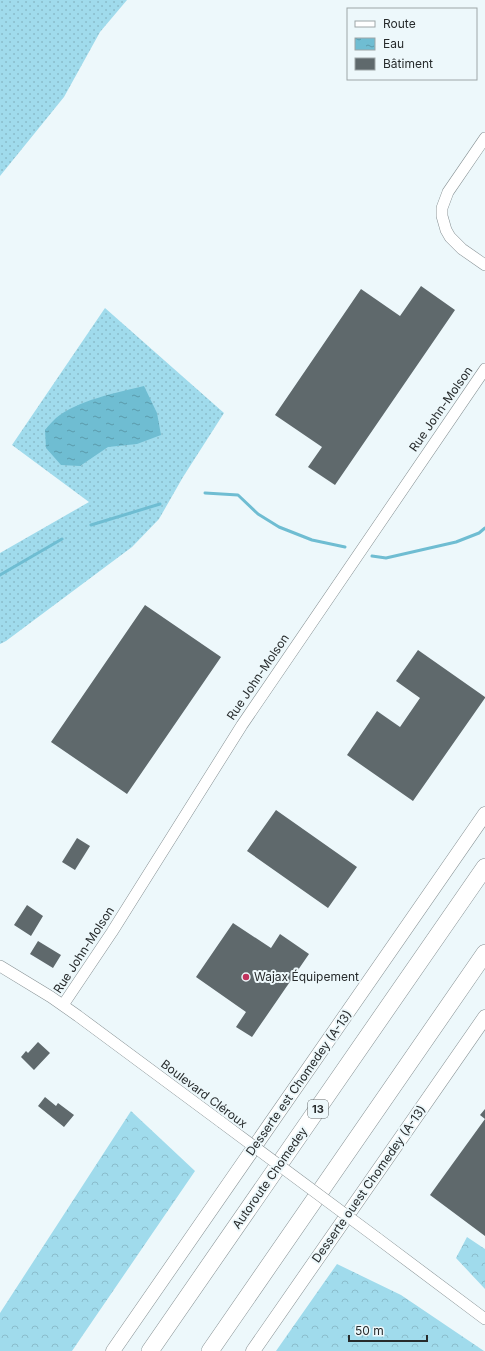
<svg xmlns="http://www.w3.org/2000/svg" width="485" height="1351" font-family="Inter,sans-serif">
	<defs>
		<pattern id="grass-dots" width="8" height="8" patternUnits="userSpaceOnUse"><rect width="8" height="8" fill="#a0dbec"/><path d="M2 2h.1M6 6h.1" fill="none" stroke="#8abccb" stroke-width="1.8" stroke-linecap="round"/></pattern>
		<pattern id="forest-crowns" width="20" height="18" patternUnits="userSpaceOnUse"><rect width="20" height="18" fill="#a0dbec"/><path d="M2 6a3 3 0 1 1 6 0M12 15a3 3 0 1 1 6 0" fill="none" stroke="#8abccb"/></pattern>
		<pattern id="water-ripples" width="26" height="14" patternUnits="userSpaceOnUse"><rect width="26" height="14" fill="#6fbdd2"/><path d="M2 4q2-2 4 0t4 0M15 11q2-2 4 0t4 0" fill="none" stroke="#5b9aab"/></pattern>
	</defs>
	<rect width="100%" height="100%" fill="#edf8fb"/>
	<path fill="url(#grass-dots)" d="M0,0h127l-27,32 -36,65 -64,79z
		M105,308l119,105 -41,64 -24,42 -27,28 -126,94 -6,3v-91l89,-51 -77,-57z"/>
	<path fill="url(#forest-crowns)" d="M131,1111l64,60 -123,180h-72v-38z
		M467,1237l18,12v40l-29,-31z
		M337,1264l64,31 83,56h-208z"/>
	<path fill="url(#water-ripples)" d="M144,386l13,27 4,22 -24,9 -29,3 -28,19 -19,-1 -15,-17 -1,-18c3,-4 7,-8 11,-12 20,-17 62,-26 88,-32z"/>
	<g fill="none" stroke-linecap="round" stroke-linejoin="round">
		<path stroke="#6fbdd2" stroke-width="3" d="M205,493l33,2 20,19 21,13 33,13 33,7
			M91,525l69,-21
			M372,556l14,2 70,-16 23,-9 6,-5
			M0,575l62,-36"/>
	</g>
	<path fill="#5f696c" d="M421,286l34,24 -120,175 -27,-18 14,-20 -47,-32 86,-126 39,27z
		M145,605l76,52 -94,137 -76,-52z
		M418,650l67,47v1l-72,103 -66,-46 30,-44 23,16 20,-29 -24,-17z
		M276,810l81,57 -29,41 -81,-57z
		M77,838l13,8 -15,24 -13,-8z
		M27,905l16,11 -12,20 -17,-11z
		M233,923l38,25 9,-14 29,20 -57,83 -16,-10 10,-15 -50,-35z
		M38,941l23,14 -8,13 -23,-14z
		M38,1042l12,11 -16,17 -13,-13 5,-6 2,2z
		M45,1097l11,9 2,-3 16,12 -10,12 -26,-21z
		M485,1109v127l-55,-41 55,-76 -5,-4z"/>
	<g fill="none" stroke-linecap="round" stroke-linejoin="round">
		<defs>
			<path id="minor" d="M485,138l-37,54 -6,16v8l4,14 4,7 12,12 23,16
				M0,966l51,31 27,19 143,106
				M63,1005l49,-73 130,-207 243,-356
				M377,1238l108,81"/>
			<path id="major" d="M113,1351l372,-537
				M253,1351l232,-334"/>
			<path id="highway" d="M150,1351l335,-484
				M210,1351l275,-398"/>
		</defs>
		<use href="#minor" stroke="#869093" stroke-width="12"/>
		<use href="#major" stroke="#869093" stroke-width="15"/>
		<use href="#highway" stroke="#869093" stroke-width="18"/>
		<use href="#minor" stroke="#fff" stroke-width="11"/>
		<use href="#major" stroke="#fff" stroke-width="14"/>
		<use href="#highway" stroke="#fff" stroke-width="17"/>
		<defs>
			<path id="minor-bridge" d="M221,1122l156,116"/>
		</defs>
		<use href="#minor-bridge" stroke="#869093" stroke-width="12" stroke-linecap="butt"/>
		<use href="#minor-bridge" stroke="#fff" stroke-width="11"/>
	</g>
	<circle fill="#c1325d" stroke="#edf8fb" stroke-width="1.5" cx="246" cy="977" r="4"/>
	<g text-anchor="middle" stroke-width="4" stroke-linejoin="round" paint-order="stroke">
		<rect fill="#edf8fb" stroke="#62686a" stroke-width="1" x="308" y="1100" width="20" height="18" rx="3"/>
		<g font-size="11" font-weight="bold" fill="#272b2c">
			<text x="318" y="1113">13</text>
		</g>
		<g font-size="12" fill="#272b2c" stroke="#edf8fb">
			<text transform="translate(441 409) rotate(-55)" y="4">Rue John-Molson</text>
			<text transform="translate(258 677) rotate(-56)" y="4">Rue John-Molson</text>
			<text transform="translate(84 950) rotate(-57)" y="4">Rue John-Molson</text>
			<text transform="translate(299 1083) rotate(-55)" y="4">Desserte est Chomedey (A-13)</text>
			<text transform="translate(204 1094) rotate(37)" y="4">Boulevard Cléroux</text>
			<text transform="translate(270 1178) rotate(-55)" y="4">Autoroute Chomedey</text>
			<text transform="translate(369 1184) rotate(-55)" y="4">Desserte ouest Chomedey (A-13)</text>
		</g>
		<g font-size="12" fill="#272b2c" stroke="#edf8fb" text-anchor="start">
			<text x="254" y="981">Wajax Équipement</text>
		</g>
	</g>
	<rect x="347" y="8" width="130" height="72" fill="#edf8fb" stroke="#9ea6a8"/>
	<rect x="355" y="21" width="20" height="6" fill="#ffffff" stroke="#9ea6a8"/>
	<text x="383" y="28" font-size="12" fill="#272b2c">Route</text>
	<rect x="355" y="38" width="20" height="12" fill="url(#water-ripples)" stroke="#9ea6a8"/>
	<text x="383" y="48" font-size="12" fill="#272b2c">Eau</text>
	<rect x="355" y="58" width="20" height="12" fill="#5f696c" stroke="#9ea6a8"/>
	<text x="383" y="68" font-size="12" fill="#272b2c">Bâtiment</text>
	<path d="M349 1335v6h78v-6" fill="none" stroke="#272b2c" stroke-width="2"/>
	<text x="355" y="1335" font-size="12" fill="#272b2c" stroke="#edf8fb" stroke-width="3" paint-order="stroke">50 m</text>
</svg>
